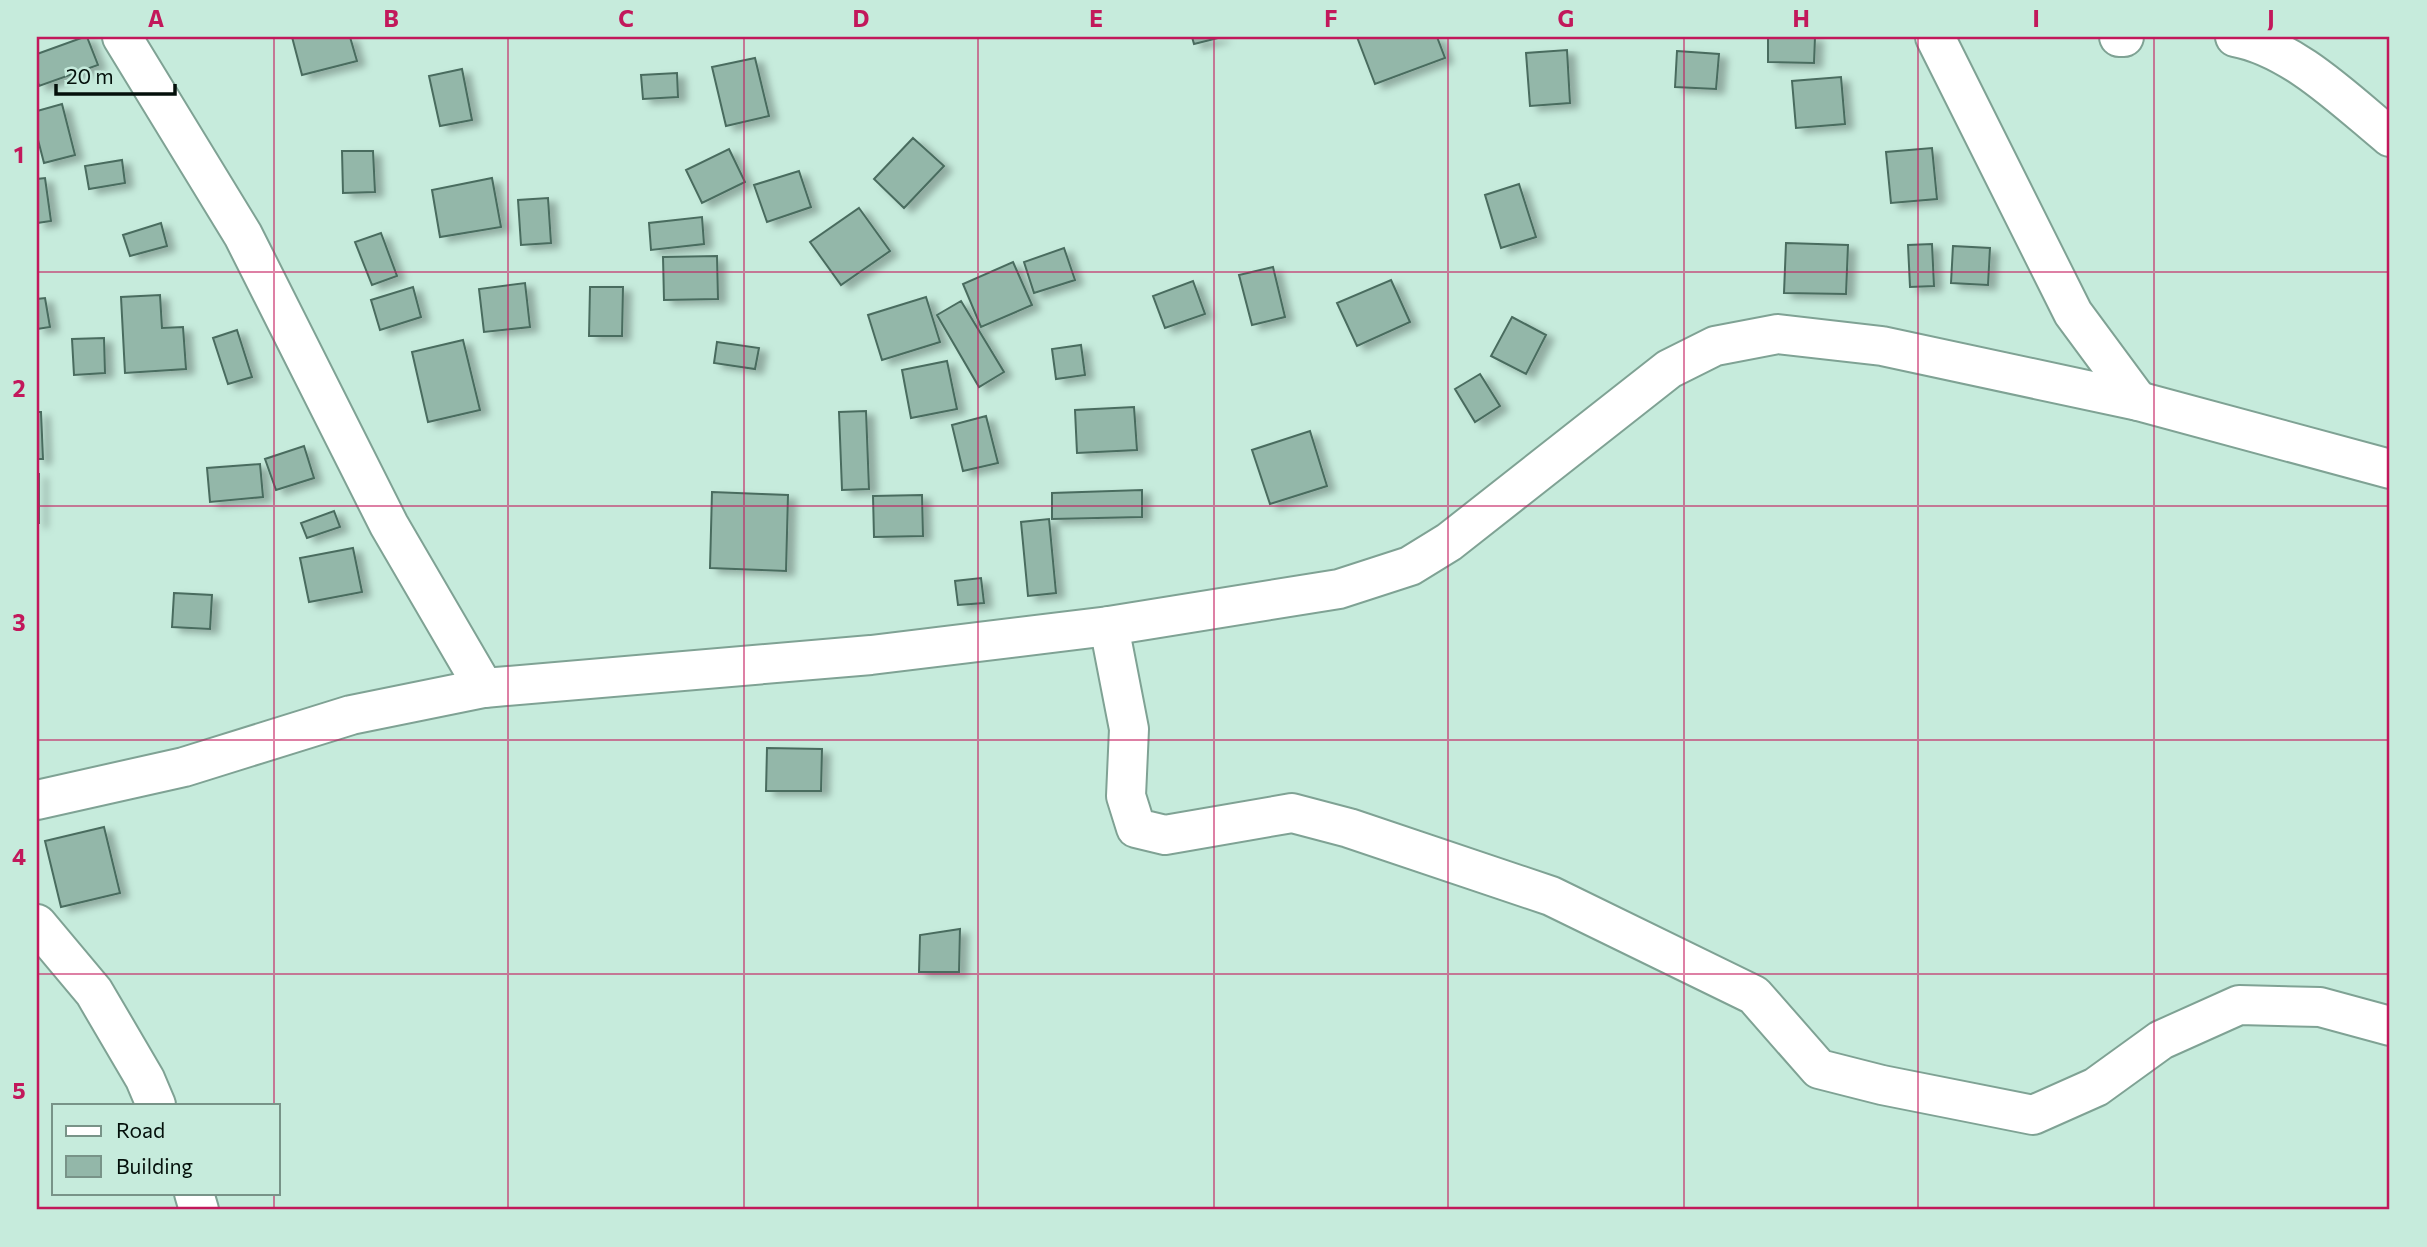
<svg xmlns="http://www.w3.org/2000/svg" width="2427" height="1247" font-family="Commissioner,sans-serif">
	<defs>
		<filter id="shadow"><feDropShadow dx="8" dy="4.5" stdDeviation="3.5" flood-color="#0004"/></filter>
	</defs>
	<rect width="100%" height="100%" fill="#c6ebdc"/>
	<path fill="#93b7a9" stroke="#4a6c5f" stroke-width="2" filter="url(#shadow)" d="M84,37h3l11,28 -59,21 -2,-7v-25z
		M292,37h58l7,24 -55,14z
		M1192,37h30l-28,7z
		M1357,37h80l8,21 -70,26z
		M1768,37h47l-1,26 -46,-1z
		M1567,50l3,53 -40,3 -4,-53z
		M1677,51l42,3 -3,35 -41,-2z
		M755,58l14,58 -43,10 -14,-59z
		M462,69l10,51 -32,6 -11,-50z
		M677,73l1,24 -35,2 -2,-24z
		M1841,77l4,47 -49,4 -4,-47z
		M62,104l13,51 -31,8 -7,-27v-25z
		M913,138l31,28 -40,42 -30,-29z
		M1932,148l5,51 -46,4 -5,-51z
		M729,149l16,33 -43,21 -16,-33z
		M342,151h31l2,41 -32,1z
		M122,160l3,23 -36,6 -4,-23z
		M799,171l12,36 -44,15 -13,-37z
		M45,178l6,43 -14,2v-44z
		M492,178l9,49 -61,10 -8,-47z
		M1519,184l17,53 -35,11 -16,-53z
		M548,198l3,45 -30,2 -3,-45z
		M859,208l31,43 -49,34 -31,-43z
		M702,217l2,27 -53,6 -2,-27z
		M161,223l6,23 -37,10 -7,-21z
		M381,233l16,43 -25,9 -17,-43z
		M1786,243l62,2 -2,49 -62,-1z
		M1932,244l2,42 -24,1 -2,-42z
		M1953,246l37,2 -2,37 -37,-2z
		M1064,248l11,32 -41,13 -10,-31z
		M717,256l1,43 -54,1 -1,-43z
		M1013,262l19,43 -51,22 -18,-43z
		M1273,267l12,50 -33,8 -13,-50z
		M1391,280l19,42 -53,24 -20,-43z
		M1193,281l12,33 -40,14 -12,-32z
		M525,283l5,44 -46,5 -5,-43z
		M413,287l8,30 -41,13 -9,-30z
		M590,287h33l-1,49h-33z
		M160,295l2,33 21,-1 3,42 -61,4 -4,-76z
		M926,297l14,45 -58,18 -14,-45z
		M45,298l5,29 -13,2v-30z
		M961,301l43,71 -25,15 -42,-72z
		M1512,317l34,18 -20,39 -35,-18z
		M237,330l15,47 -24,7 -15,-46z
		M104,338l1,35 -31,2 -2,-36z
		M463,340l17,70 -52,12 -16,-70z
		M717,342l42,6 -4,21 -41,-6z
		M1081,345l4,30 -29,4 -4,-30z
		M947,361l10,48 -46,9 -9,-48z
		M1480,374l20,32 -25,16 -20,-33z
		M1134,407l3,43 -60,3 -2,-43z
		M866,411l3,78 -27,1 -3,-78z
		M37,412h4l2,47h-6z
		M986,416l12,47 -35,8 -11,-46z
		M1310,431l17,55 -57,18 -18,-54z
		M304,446l10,32 -38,12 -11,-31z
		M260,464l3,33 -53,5 -3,-34z
		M37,474h2v49h-2z
		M1142,490v27l-90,2v-26z
		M712,492l76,3 -2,76 -76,-3z
		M922,495l1,41 -49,1 -1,-41z
		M334,511l6,16 -33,11 -6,-15z
		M1049,519l7,74 -28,3 -7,-74z
		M353,548l9,44 -53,10 -9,-44z
		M981,578l3,25 -26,2 -3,-24z
		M174,593l38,2 -2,34 -38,-2z
		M767,748l55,1 -1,42h-55z
		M104,827l16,66 -59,14 -16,-66z
		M960,929l-1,43h-40l1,-37z"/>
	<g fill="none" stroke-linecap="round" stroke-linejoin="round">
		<defs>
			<path id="street" d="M122,37l121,198 146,290 95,163
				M1935,37l138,276 65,88
				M2119,37h5
				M2235,37c58,11 110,63 155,100
				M1109,626l20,103 -3,67 10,32 29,7 127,-22 57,15 202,68 203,99 65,74 63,16 151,30 63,-28 65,-47 78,-35 81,2 70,19
				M37,924l57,68 51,87 11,26
				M194,1193l5,17"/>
			<path id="secondary" d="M37,800l147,-33 167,-52 133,-27 387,-33 238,-29 230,-37 71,-23 39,-24 220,-173 46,-23 63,-12 104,12 256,55 252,68"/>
		</defs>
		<use href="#street" stroke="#7fa294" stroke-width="42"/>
		<use href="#secondary" stroke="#7fa294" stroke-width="42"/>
		<use href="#street" stroke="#fff" stroke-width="38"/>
		<use href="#secondary" stroke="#fff" stroke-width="38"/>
	</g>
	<path fill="none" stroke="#c2185b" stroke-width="2" stroke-opacity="0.55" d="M274,37v1068M508,37v1173M744,37v1173M978,37v1173M1214,37v1173M1448,37v1173M1684,37v1173M1918,37v1173M2154,37v1173M37,272h2353M37,506h2353M37,740h2353M37,974h2353M274,1193v17"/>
	<rect width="2427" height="1247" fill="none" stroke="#c6ebdc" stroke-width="77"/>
	<rect x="52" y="1104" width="228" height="91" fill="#c6ebdc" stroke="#789388" stroke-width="2"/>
	<rect x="66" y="1126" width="35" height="10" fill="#ffffff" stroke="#789388" stroke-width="2"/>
	<text x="116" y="1138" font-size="21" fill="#04100b">Road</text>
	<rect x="66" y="1156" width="35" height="21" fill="#93b7a9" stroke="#789388" stroke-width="2"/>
	<text x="116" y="1174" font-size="21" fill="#04100b">Building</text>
	<path d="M56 84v10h119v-10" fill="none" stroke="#04100b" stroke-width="3.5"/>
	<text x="66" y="84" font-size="21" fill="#04100b" stroke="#c6ebdc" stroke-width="5" paint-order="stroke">20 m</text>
	<rect x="38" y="38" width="2350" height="1170" fill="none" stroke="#c2185b" stroke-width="2.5"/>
	<g font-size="23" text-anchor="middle" font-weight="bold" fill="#c2185b">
		<text x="156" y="27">A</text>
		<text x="391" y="27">B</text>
		<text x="626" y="27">C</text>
		<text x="861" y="27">D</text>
		<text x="1096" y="27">E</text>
		<text x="1331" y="27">F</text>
		<text x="1566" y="27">G</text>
		<text x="1801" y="27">H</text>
		<text x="2036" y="27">I</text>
		<text x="2271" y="27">J</text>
		<text x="19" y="163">1</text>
		<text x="19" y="397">2</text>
		<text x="19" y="631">3</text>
		<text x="19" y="865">4</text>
		<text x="19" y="1099">5</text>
	</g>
</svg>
